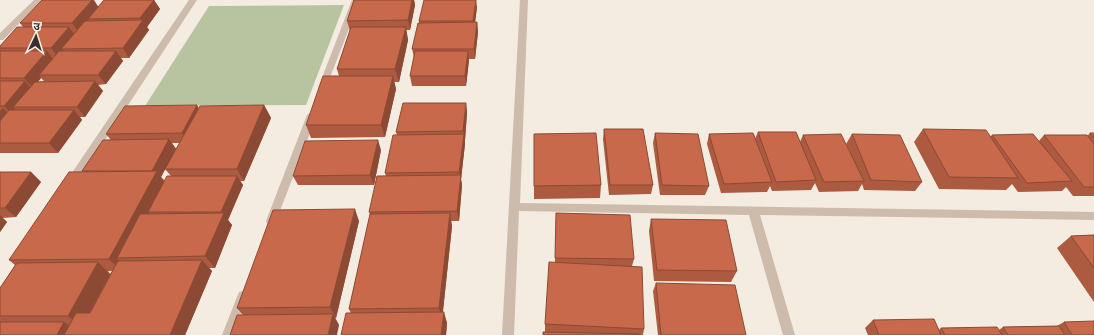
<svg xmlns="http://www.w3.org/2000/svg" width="1094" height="335" font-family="'Open Sans','Noto Sans Devanagari',sans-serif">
	<rect width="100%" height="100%" fill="#f4ebe1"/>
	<path fill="#b8c4a0" d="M344,5l-38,100 -161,1 64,-100z"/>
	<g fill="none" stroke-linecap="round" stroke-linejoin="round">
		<path fill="#cdbbac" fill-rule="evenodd" d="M34,0h8l-39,40h-3v-7z
			M189,0h8l-122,186h-8l-1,-3 1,-3z
			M352,0h8l-34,88 -1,2h-6l-1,-2z
			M520,0h8l-8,203 574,9v8l-334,-5 35,120h-12l-34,-120 -230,-4 -5,124h-12z
			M312,112l5,3 -41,106 -1,3 -4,1 -4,-1 -1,-3 41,-106z
			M243,291l4,1 2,4 -15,39h-12l17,-43z"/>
	</g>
	<path fill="#ac5a40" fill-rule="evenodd" d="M104,0h50l6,9 -13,18 2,3 -20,28h-8l2,3 -17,23 -8,1 5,6 -18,26h-5l2,3 -24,33h-58v-107l23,-19 -3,-4 78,-16zM41,78l3,3 -6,1z
		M354,0h60l1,5 -5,25h-4l2,10 -9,42h-5l2,7 -11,48 -74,1 -5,-13 33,-49 -2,-7 13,-38 -3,-10z
		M477,7l-2,15h2l1,10 -3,27h-6l-3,27h-54l-2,-10 4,-19 -2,-8 7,-26v-2z
		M466,103l1,10 -2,27v4l-4,35 1,6 -3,36h-8l1,5 -9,86 4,11 -1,12h-105l10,-22 -2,-4 21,-94 -1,-3 17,-36 -1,-3 12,-38 -1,-3z
		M197,105l1,3 66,-3 7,13 -27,63h-4l3,4 -15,35 4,5 -17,43h-6l3,3 -27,64h-185v-47l15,-23 -6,-5 74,-88 28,-32 -5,-6zM172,143h8l-15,26 6,7 -6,5 -4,-4 15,-28zM108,271h4l-2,3z
		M604,129l49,56 -2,9 -42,1 -6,-56z
		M923,129l68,7 1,-1 47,6 5,-6 43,1 3,-3h4v63h-21l-7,-9 -4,4 -44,1 -6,-8 -6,6 -67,-1 -25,-47z
		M758,132l42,10 3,-7 47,17 -4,-8 6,-10 70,48 -7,9 -51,-1 -2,-6 -4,7 -39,1 -4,-9 -4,7 -39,1 -2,-5 -3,6 -46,1 -14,-49 2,-10 46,5z
		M655,133l54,53 -4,9h-45l-7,-52z
		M534,134l67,51 -1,13 -66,1z
		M381,150l-7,35h-76l-5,-9z
		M0,172h31l10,10 -25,35 -14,1 5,4 -7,10z
		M556,213l78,46 -2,7 12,63 -1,6h-100l2,-3v-8l10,-61z
		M651,219l86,52 -6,11 -77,-1 -5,-50z
		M359,221l-23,97h-1l4,7 -96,-10 -6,-7z
		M1094,235v67l-37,-54 14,-12z
		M656,283l90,52h-88l-5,-44z
		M873,320l66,10 2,-2 58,2 4,-3 54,-1 7,-4 30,13h-226l-3,-7z"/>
	<path fill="#8c4a34" d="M92,0h2l5,8 -11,11 1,2 -10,12 -7,-10z
		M154,0l6,9 -13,18 2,3 -20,28 -6,-10 19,-27 -2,-3z
		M412,0h2l1,5 -5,25 -2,-10z
		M476,0l1,7 -3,24 -1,-10z
		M477,22l1,10 -3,27 -1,-10z
		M69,27l7,10 -15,12 3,3 -5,6 -8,-10z
		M406,27l2,13 -9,42 -4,-13z
		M47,51l8,10 -16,14 2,3 -8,10 -9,-10z
		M116,51l7,10 -17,23 -8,-9z
		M468,51l1,10 -3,25 -1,-10z
		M393,76l3,13 -11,48 -4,-12z
		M25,81l8,9 -20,17 4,4 -4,4 -9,-9z
		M95,81l8,10 -18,26 -8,-10z
		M466,103l1,10 -2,27v4l-4,35 1,6 -3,36 -2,-10 3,-33 -1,-6 5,-37 -1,-4z
		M197,105l6,10 -15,28 -6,-10z
		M264,105l7,13 -27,63 -7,-12z
		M3,108l9,10 -12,15v-22z
		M74,110l8,10 -24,33 -9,-10z
		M169,139l7,10 -15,28 5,7 -18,28 2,3 -33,43 7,7 -3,6 -12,-12 43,-88z
		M378,140l3,10 -7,35 -4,-10z
		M31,172l10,10 -25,35 -11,-9z
		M237,176l6,9 -15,35 4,5 -17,43 -10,-12 18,-42 -2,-2z
		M355,209l4,12 -23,97 -6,-11z
		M450,213l2,13 -10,93 -3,-11z
		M0,215l7,7 -7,10z
		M202,260l10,11 -27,64h-15z
		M98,262l12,12 -28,53 -14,-11z
		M444,312l3,11 -1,12h-5z
		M333,314l6,11 -2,10h-9z
		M64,322l14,10 -1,3h-20z"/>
	<path fill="#c8694b" stroke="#8c4a34" d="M42,0h50l-20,23h-52z
		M104,0h50l-14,18 -52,1z
		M354,0h58l-4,20 -61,1z
		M424,0h52l-3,21h-54z
		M143,20l-20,28 -62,1 24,-28z
		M477,22l-3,27h-62l6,-26z
		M17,27h52l-18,21h-51v-2z
		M351,27h55l-11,42h-58z
		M0,51h47l-23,27h-24z
		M59,51h57l-18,24h-59z
		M415,51h53l-3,25h-55z
		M323,76h70l-12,49h-75z
		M0,81h25l-21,25h-4z
		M95,81l-18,26h-64l22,-25z
		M403,103h63l-3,28 -67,1z
		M197,105l-15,28 -76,1 19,-28z
		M264,105l-27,64h-72l35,-63z
		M9,110h65l-25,33h-49v-22z
		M604,129h39l10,56h-43z
		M923,129l63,1 32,48 -69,-1z
		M758,132h38l20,48 -40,2z
		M596,133l5,52 -67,1v-52z
		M655,133l43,1 11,52 -47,-1z
		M753,133l19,49 -48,2 -15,-50z
		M1090,133h4v5z
		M464,134l-5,38 -74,1 8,-38z
		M841,134l23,47 -40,1 -21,-47z
		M852,134l48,1 22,47 -51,-2z
		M1033,134l39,47 -45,2 -35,-48z
		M1044,135h43l7,9v43h-10z
		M169,139l-17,32h-70l21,-31z
		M378,140l-8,35 -77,1 12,-35z
		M157,171l-48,88 -100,1 60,-88z
		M0,172h31l-26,36h-5z
		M461,175l-4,36 -88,1 8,-36z
		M167,176h70l-16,36h-73z
		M355,209l-25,98 -93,1 36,-98z
		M224,213l-19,43 -88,2 23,-44z
		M450,213l-11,95 -90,1 21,-95z
		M556,213l74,2 4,44 -79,-1z
		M651,219l75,1 11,51 -80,-1z
		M1094,235v33l-23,-32z
		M202,260l-32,75h-106l12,-22h14l28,-52z
		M98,262l-30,54h-68v-28l17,-25z
		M549,262l93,5 2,62 -99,-5z
		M656,283l79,2 11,50h-85z
		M444,312l-3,23h-100l5,-22z
		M333,314l-5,21h-98l7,-20z
		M934,319l7,16h-62l-6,-15z
		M1094,321v14h-22l-8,-13z
		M0,322h64l-7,13h-57z
		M1059,326l6,9h-57l-5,-8z
		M997,327l5,8h-57l-4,-7z
		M543,332l96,2 1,1h-97z"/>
	<g transform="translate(36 36) rotate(4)" stroke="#fbf5ee" stroke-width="3" paint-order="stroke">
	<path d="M0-3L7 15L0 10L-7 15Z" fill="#3b302b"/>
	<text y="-6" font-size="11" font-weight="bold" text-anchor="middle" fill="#3b302b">उ</text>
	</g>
</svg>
